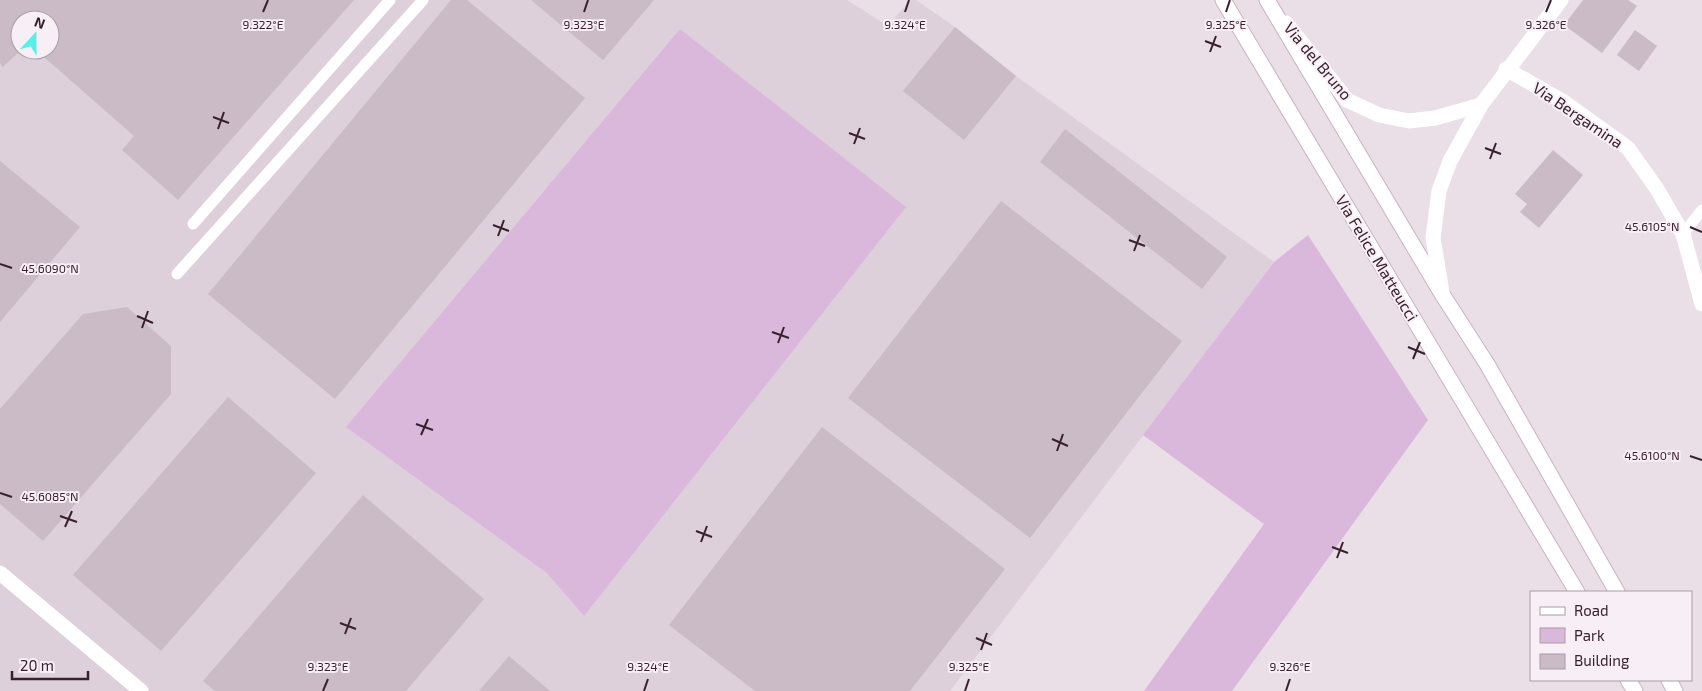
<svg xmlns="http://www.w3.org/2000/svg" width="1702" height="691" font-family="'Exo 2',sans-serif">
	<rect width="100%" height="100%" fill="#eadfe7"/>
	<path fill="#ddd0da" fill-rule="evenodd" d="M0,0h847l41,26 22,-26h6l39,27 61,49 258,186 -324,429h-950zM20,20h30v30h-30z"/>
	<path fill="#dab8db" d="M680,29l226,178 -322,409 -37,-43 -201,-146z
		M1308,235l120,185 -196,271h-88l120,-167 -121,-89 131,-173z"/>
	<path fill="#cabbc6" d="M0,0h354l-176,200 -56,-50 12,-14 -98,-86h14v-30h-30l1,30 -18,17 -3,-4z
		M451,0h16l118,98 -250,301 -127,-105z
		M531,0h123l-51,60z
		M1583,0h45l9,6 -35,47 -38,-28z
		M955,27l61,49 -52,64 -61,-49z
		M1635,30l22,16 -18,25 -22,-16z
		M1065,129l162,128 -25,32 -162,-127z
		M1553,150l30,25 -44,53 -19,-16 7,-8 -12,-10z
		M0,161l80,66 -80,95z
		M1001,201l181,140 -152,197 -182,-140z
		M127,307l44,39v48l-128,147 -43,-37v-95l83,-95z
		M228,397l88,76 -155,178 -88,-76z
		M822,427l183,142 -95,122h-155l-86,-66z
		M363,495l121,104 -78,92h-191l-12,-10z
		M509,656l41,35h-71z"/>
	<g fill="none" stroke-linecap="round" stroke-linejoin="round">
		<defs>
			<path id="secondary" d="M1223,0l354,592
				M1267,0l175,294 45,70 130,228
				M1628,680l7,11
				M1669,680l6,11"/>
		</defs>
		<use href="#secondary" stroke="#c9b2c1" stroke-width="17"/>
		<path stroke="#fff" stroke-width="11" d="M193,224l197,-224
			M1683,234l19,-24
			M177,274l246,-274"/>
		<path stroke="#fff" stroke-width="15" d="M1286,23l61,77 32,15 30,6 26,-3 46,-13
			M1506,69l58,33 64,46 29,41 26,45 19,70
			M1442,292l-9,-54 6,-47 11,-30 31,-56 80,-105
			M0,573l141,118"/>
		<use href="#secondary" stroke="#fff" stroke-width="15"/>
	</g>
	<path fill="none" stroke="#39202e" stroke-width="2" d="M263,12l5,-12M584,12l4,-12M905,12l4,-12M1226,12l4,-12M1546,12l5,-12M1205,41l16,6M1210,52l6,-16M213,117l16,6M218,129l6,-17M849,133l16,6M854,144l6,-16M1485,148l16,6M1490,159l6,-16M493,225l16,6M1690,227l12,5M498,236l6,-16M1129,240l16,6M1134,251l6,-16M0,264l12,4M137,316l16,7M142,328l6,-17M772,332l17,6M778,343l6,-16M1408,347l17,7M1413,359l7,-17M416,424l17,6M421,435l7,-16M1052,439l16,7M1057,451l6,-17M1690,456l12,4M0,493l12,4M60,516l17,6M65,527l7,-16M696,531l16,6M701,542l6,-16M1332,547l16,6M1337,558l6,-16M340,623l16,6M345,634l6,-16M976,638l16,7M981,650l6,-17M323,691l5,-12M644,691l4,-12M965,691l4,-12M1286,691l4,-12"/>
	<g text-anchor="middle" stroke-width="4" stroke-linejoin="round" paint-order="stroke">
		<g font-size="16" fill="#39202e" stroke="#f7eff5">
			<text transform="translate(1318 61) rotate(50)" y="6">Via del Bruno</text>
			<text transform="translate(1578 115) rotate(34)" y="6">Via Bergamina</text>
			<text transform="translate(1377 258) rotate(59)" y="6">Via Felice Matteucci</text>
		</g>
	</g>
	<g font-size="12" text-anchor="middle" fill="#39202e" stroke="#f7eff5" stroke-width="4" stroke-linejoin="round" paint-order="stroke">
		<text x="263" y="29">9.322°E</text>
		<text x="584" y="29">9.323°E</text>
		<text x="905" y="29">9.324°E</text>
		<text x="1226" y="29">9.325°E</text>
		<text x="1546" y="29">9.326°E</text>
		<text x="1652" y="231">45.6105°N</text>
		<text x="50" y="273">45.6090°N</text>
		<text x="1652" y="460">45.6100°N</text>
		<text x="50" y="501">45.6085°N</text>
		<text x="328" y="671">9.323°E</text>
		<text x="648" y="671">9.324°E</text>
		<text x="969" y="671">9.325°E</text>
		<text x="1290" y="671">9.326°E</text>
	</g>
	<rect x="1530" y="591" width="162" height="90" fill="#f7eff5" stroke="#ab9ca5"/>
	<rect x="1540" y="607" width="25" height="8" fill="#ffffff" stroke="#ab9ca5"/>
	<text x="1574" y="616" font-size="15" fill="#39202e">Road</text>
	<rect x="1540" y="628" width="25" height="15" fill="#dab8db" stroke="#ab9ca5"/>
	<text x="1574" y="641" font-size="15" fill="#39202e">Park</text>
	<rect x="1540" y="654" width="25" height="15" fill="#cabbc6" stroke="#ab9ca5"/>
	<text x="1574" y="666" font-size="15" fill="#39202e">Building</text>
	<g transform="translate(35 35) rotate(21)"><circle r="24" fill="#f7eff5" stroke="#ab9ca5"/>
	<path d="M0-4L9 19L0 12L-9 19Z" fill="#58eee9"/>
	<text y="-8" font-size="14" font-weight="bold" text-anchor="middle" fill="#39202e">N</text>
	</g>
	<path d="M12 671v8h76v-8" fill="none" stroke="#39202e" stroke-width="2.5"/>
	<text x="20" y="671" font-size="15" fill="#39202e" stroke="#f7eff5" stroke-width="4" paint-order="stroke">20 m</text>
</svg>
